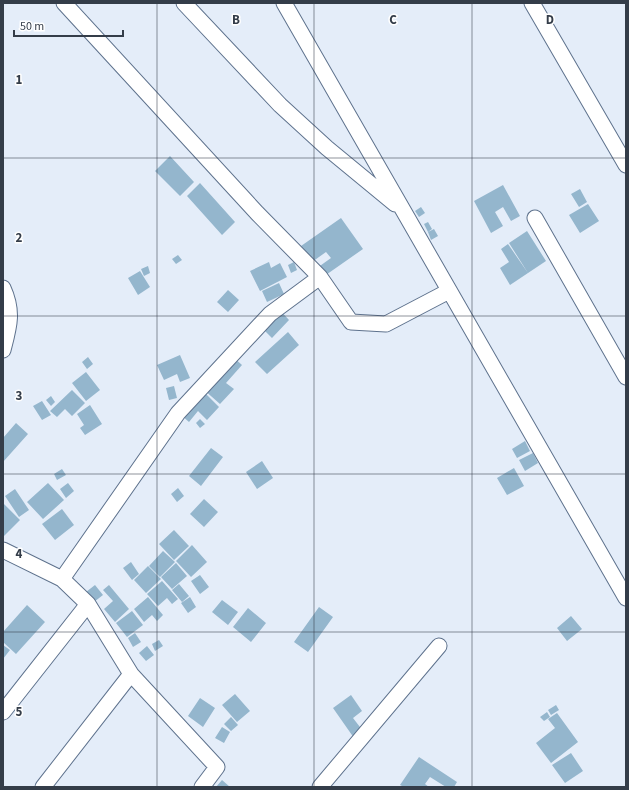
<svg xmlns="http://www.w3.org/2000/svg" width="629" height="790" font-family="'Source Sans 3',sans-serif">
	<rect width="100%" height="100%" fill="#e4edf9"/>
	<path fill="#94b6cd" d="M170,156l24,26 -14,14 -25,-25z
		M200,183l35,39 -13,13 -35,-39z
		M503,185l17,31 -9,5 -8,-14 -8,5 8,14 -12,7 -17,-32z
		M580,189l7,13 -8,5 -8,-13z
		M588,204l11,17 -19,12 -11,-18z
		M421,207l4,6 -6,4 -4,-6z
		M341,218l22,31 -40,28 -6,-9 14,-10 -5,-6 -14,10 -11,-16z
		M428,222l4,7 -4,3 -4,-8z
		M434,229l4,7 -7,4 -3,-8z
		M527,231l19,30 -18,12 -19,-30z
		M508,244l20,29 -18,12 -10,-17 9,-6 -8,-13z
		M178,255l4,5 -6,4 -4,-5z
		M269,262l2,6 9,-5 7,14 -27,14 -10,-20z
		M294,262l3,8 -6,3 -3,-8z
		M148,266l2,7 -6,3 -3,-7z
		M140,271l10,16 -12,8 -10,-17z
		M279,283l5,11 -17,8 -5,-11z
		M228,290l11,10 -11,12 -11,-10z
		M279,309l10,11 -17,18 -10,-10z
		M288,332l11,13 -32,29 -12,-12z
		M180,355l10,23 -10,4 -3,-8 -13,6 -7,-15z
		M88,357l5,7 -6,5 -5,-7z
		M233,357l9,8 -16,18 8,6 -14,15 -17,-15z
		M86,372l14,18 -14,11 -14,-18z
		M174,386l3,12 -8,2 -3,-12z
		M72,390l13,13 -13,13 -7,-7 -8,8 -7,-6z
		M203,391l16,16 -12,13 -9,-9 -9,11 -8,-7z
		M51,396l4,6 -4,4 -5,-6z
		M42,401l9,14 -9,5 -9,-14z
		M90,405l12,19 -17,11 -5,-7 4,-3 -7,-11z
		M200,419l5,5 -5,4 -4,-5z
		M16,423l12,11 -25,28v-24z
		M525,441l5,10 -13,7 -5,-9z
		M211,448l12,9 -22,29 -12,-10z
		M533,453l5,10 -13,8 -6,-11z
		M262,461l11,17 -16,11 -11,-17z
		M514,468l10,18 -17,9 -10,-17z
		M62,469l4,6 -9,5 -3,-6z
		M48,483l16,17 -21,19 -16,-17z
		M68,483l6,8 -8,7 -6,-9z
		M178,488l6,8 -7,6 -6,-8z
		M15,489l14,21 -10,7 -14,-21z
		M204,499l14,13 -14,15 -14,-13z
		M3,503l17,17 -17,17z
		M62,509l12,16 -19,15 -13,-16z
		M174,530l15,16 -15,14 -15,-16z
		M192,545l15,17 -16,15 -15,-16z
		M163,551l12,11 -15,15 -11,-11z
		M131,562l8,12 -7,6 -9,-12z
		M176,563l11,13 -15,13 -11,-12z
		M148,566l13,13 -15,14 -12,-13z
		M200,575l9,12 -9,7 -9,-13z
		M162,581l16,18 -6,5 -5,-6 -9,8 -11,-12z
		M179,584l10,12 -7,6 -10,-12z
		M95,585l8,10 -9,7 -8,-10z
		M109,585l20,24 -14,13 -11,-13 9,-8 -10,-11z
		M148,597l15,18 -6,6 -5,-6 -8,7 -10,-13z
		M190,597l6,10 -8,6 -7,-10z
		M222,600l16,12 -10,13 -16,-13z
		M27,605l18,17 -29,32 -13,-12v-10z
		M319,607l14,10 -25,35 -14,-10z
		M248,608l18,15 -15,19 -18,-15z
		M132,611l11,14 -16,12 -11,-14z
		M571,616l11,13 -15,12 -10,-13z
		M135,633l6,9 -8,5 -5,-9z
		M159,640l4,6 -8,5 -3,-7z
		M3,645l7,5 -7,9z
		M147,646l7,9 -8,6 -7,-8z
		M235,694l15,17 -13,11 -15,-17z
		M351,695l11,16 -9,7 10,13 -9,7 -21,-30z
		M200,698l15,10 -12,19 -15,-11z
		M556,705l3,5 -8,5 -3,-5z
		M547,712l3,5 -6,4 -4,-4z
		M557,713l21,29 -27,21 -15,-20 19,-15 -7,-9z
		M231,717l7,8 -7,6 -7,-7z
		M222,727l8,5 -6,11 -9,-5z
		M571,753l12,18 -18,12 -13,-18z
		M419,757l38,25 -3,5h-8l-16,-10 -5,7 4,3h-25l-4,-2z
		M222,780l8,7h-14z"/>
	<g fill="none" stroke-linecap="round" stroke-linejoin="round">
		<defs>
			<path id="minor" d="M64,3l193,210 63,64 31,45 35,2 63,-33
				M184,3l96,102 47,43 68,56
				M284,3l342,595
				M532,3l94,162
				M535,218l91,159
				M3,288c11,24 6,39 0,62
				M3,550l59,29 26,25 43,70 86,93 -15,20
				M62,579l116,-166 92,-99 50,-37
				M3,712l85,-108
				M43,787l88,-113
				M320,787l119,-141"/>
		</defs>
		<use href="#minor" stroke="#5e728d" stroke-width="17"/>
		<use href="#minor" stroke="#fff" stroke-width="15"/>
	</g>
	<path fill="none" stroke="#343d49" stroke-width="1" stroke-opacity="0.55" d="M157,3v784M314,3v784M472,3v784M3,158h623M3,316h623M3,474h623M3,632h623"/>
	<g font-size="13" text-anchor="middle" font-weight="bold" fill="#343d49" stroke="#fff" stroke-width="3" stroke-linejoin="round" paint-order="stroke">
		<text x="236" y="24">B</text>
		<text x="393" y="24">C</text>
		<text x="550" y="24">D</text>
		<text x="19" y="84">1</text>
		<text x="19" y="242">2</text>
		<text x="19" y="400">3</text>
		<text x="19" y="558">4</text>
		<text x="19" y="716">5</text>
	</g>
	<rect width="629" height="790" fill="none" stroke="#343d49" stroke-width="8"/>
	<path d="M14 30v6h109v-6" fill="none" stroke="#343d49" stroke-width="2"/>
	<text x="20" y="30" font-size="12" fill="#343d49" stroke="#ffffff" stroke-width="3" paint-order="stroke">50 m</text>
</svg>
